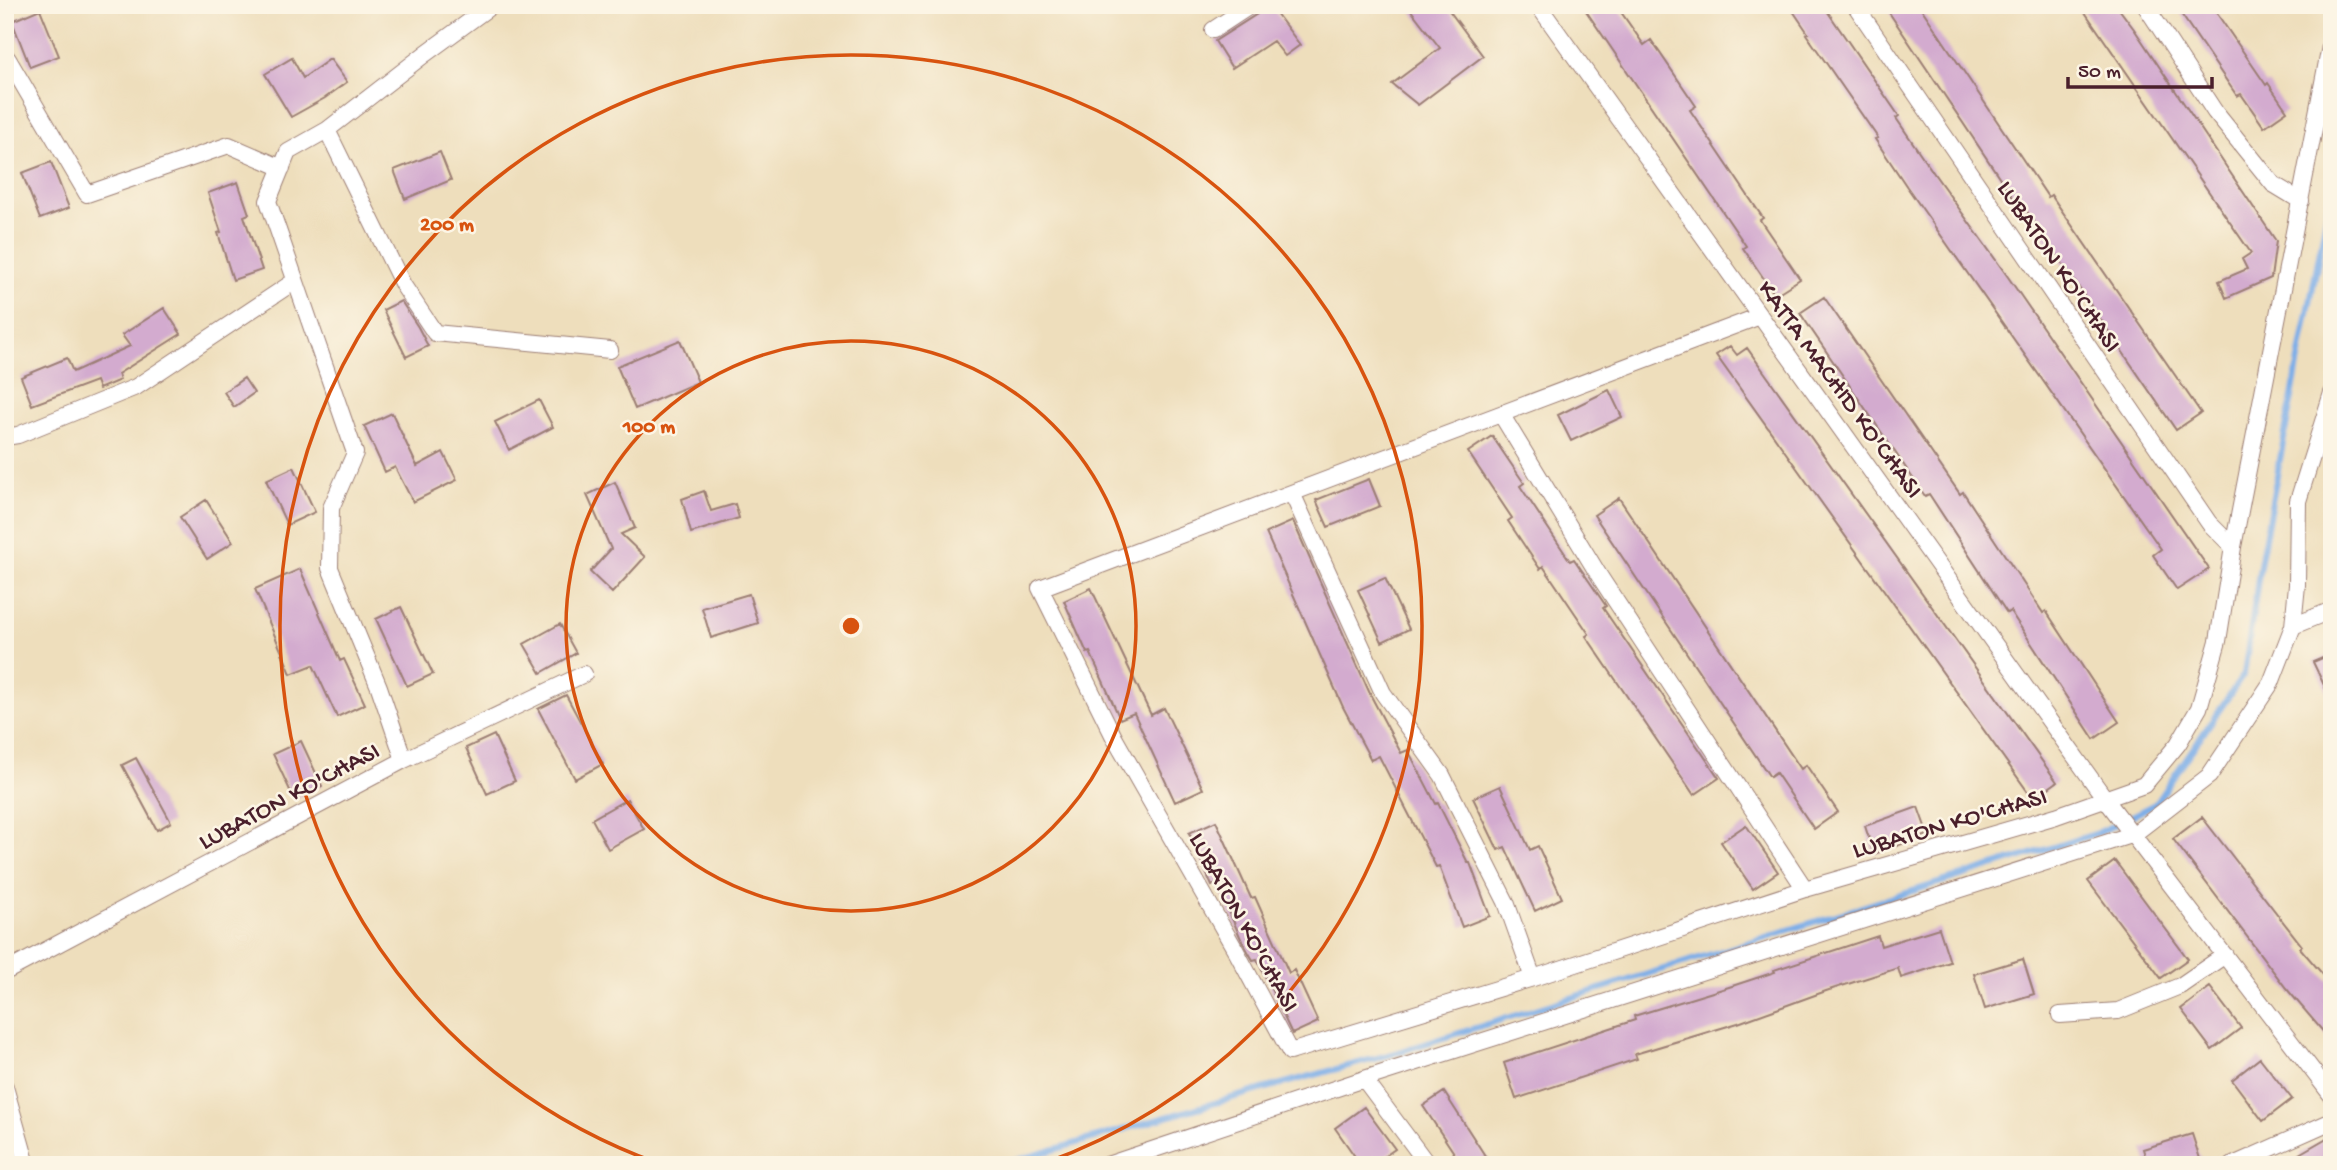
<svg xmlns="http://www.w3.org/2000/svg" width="2337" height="1170" font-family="'Gochi Hand',sans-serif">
	<rect width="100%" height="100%" fill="#fcf5e5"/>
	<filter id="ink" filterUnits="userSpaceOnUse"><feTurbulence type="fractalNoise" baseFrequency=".0143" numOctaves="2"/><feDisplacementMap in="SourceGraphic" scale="14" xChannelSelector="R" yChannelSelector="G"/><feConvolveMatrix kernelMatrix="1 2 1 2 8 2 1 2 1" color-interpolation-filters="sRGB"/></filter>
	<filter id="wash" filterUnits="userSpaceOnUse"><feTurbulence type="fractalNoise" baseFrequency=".00686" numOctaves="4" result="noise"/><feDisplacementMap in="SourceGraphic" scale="28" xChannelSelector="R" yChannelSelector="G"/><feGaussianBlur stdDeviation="1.57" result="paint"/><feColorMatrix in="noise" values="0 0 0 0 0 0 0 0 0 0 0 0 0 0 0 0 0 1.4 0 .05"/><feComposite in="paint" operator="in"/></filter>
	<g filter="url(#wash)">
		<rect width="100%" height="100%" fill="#eedebc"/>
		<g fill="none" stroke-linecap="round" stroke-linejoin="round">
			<path stroke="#7daee8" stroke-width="6" d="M1001,1165l262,-76 129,-35 706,-221 57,-29 89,-130 17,-115 71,-372"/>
		</g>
		<g id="blocks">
			<path fill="#d3abcf" d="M1261,5h9l30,40 -15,11 -12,-15 -41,27 -17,-27 42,-27z
				M1407,5h38l38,51 -65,49 -26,-21 48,-36z
				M1582,5h34l28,40 7,-5 45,66 -6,4 73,108 -3,2 40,59 -25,16 -32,-47 3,-2z
				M1789,5h34l76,111 -3,2 39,57 73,102 201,292 -32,21 -24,-35 8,-6 -254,-362 -32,-48 3,-1 -72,-104 2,-1z
				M1884,5h35l129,192 3,-2 150,218 -25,17 -155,-227 -3,2z
				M2080,5h36l18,24 142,212 -5,37 -45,20 -7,-17 28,-12 -5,-10 9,-6z
				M2175,5h36l55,80 2,-2 19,28 -23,16 -23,-33 -4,2z
				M40,9l19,47 -29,11 -18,-46z
				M292,58l11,20 27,-19 17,23 -22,16 -34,19 -26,-43z
				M440,152l11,28 -46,19 -11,-29z
				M51,162l18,46 -29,11 -18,-46z
				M238,182l11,32 -5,2 18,54 -29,10 -15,-47 3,-1 -13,-39z
				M1824,297l136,197 3,-2 80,121 3,-2 73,111 -25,17 -84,-128 -3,2 -78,-119 -4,2 -125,-183z
				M401,301l17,26 10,19 -22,11 -23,-47z
				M164,308l17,26 -63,40 2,6 -21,9 -3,-8 -64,24 -11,-28 46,-19 6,14 57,-26 -8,-11z
				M680,340l18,42 -63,27 -18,-43z
				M1730,346l7,9 10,-7 310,434 -24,17 -317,-444z
				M244,378l10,15 -20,14 -10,-15z
				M1609,390l13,27 -51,24 -13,-26z
				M539,400l14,27 -44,23 -14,-28z
				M392,413l25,53 26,-14 14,28 -44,22 -18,-35 -10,5 -21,-46z
				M1492,436l32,47 -4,3 50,75 4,-2 32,47 -3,2 116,170 -25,17 -108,-159 3,-2 -46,-68 -3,3 -32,-48 4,-3 -44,-66z
				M294,467l21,45 -28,13 -21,-45z
				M1369,479l11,27 -52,21 -12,-27z
				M615,482l20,46 -14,6 24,23 -33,36 -22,-21 21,-23 -24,-54z
				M704,491l7,20 24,-7 4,14 -48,15 -9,-34z
				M1619,498l182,271 5,-4 32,47 -24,17 -38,-56 -6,4 -176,-262z
				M206,500l27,42 -26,17 -27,-42z
				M1293,521l78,175 30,57 7,-3 28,54 2,-1 30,60h2l20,53 -28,11 -23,-61 -3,1 -57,-111 -8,4 -28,-53 -77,-174z
				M300,569l40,92 4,-2 21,45 -28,13 -24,-52 -22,9 -36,-85z
				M1385,578l24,51 -27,13 -24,-52z
				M1091,588l60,127 13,-7 39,81 -28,13 -41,-89 -14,6 -30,-67 -3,1 -23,-52z
				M749,594l9,29 -47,15 -9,-30z
				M401,607l32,67 -26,12 -31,-67z
				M560,624l16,29 -35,20 -17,-29z
				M2332,654v48l-19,-40z
				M566,695l37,69 -28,15 -37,-70z
				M494,735l21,46 -28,13 -21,-46z
				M301,741l21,45 -28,13 -21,-45z
				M136,758l35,64 -14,8 -35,-65z
				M1500,786l30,64 8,-4 24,52 -27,13 -30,-64 -7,3 -25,-52z
				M627,799l17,30 -36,20 -16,-30z
				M1918,807l10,28 -54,19 -9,-28z
				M2202,817l100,129 -2,2 32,37v57l-46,-54 -113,-149z
				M1216,821l35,77 4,-1 34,76 5,-3 24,52 -26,12 -35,-75 -4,1 -11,-19 -25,-57 -5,2 -23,-53z
				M1746,825l32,47 -25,17 -32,-47z
				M2115,861l73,98 -27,19 -73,-97z
				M1939,928l11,34 -49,16 -3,-10 -72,23 -88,32 -103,31 2,5 -121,40 -12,-36 131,-43 -1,-4 95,-29 46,-15 -1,-2 104,-34 3,10z
				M2023,959l11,35 -49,15 -11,-35z
				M2210,987l31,41 -29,22 -31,-41z
				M2260,1058l32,41 -29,22 -31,-41z
				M1444,1092l47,73h-29l-39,-59z
				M1364,1107l31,42 -23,16h-11l-26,-37z
				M2192,1134l10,31h-54l-5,-16z
				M2332,1135v30h-26l-7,-11z"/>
		</g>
	</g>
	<g filter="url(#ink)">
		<use href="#blocks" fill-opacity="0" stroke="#9c7e74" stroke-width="2"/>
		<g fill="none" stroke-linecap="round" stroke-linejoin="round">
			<defs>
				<path id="minor" d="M1538,5l568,795 226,296
					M1855,5l354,518 24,24
					M2145,5l70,107 58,72 28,17
					M1213,30l38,-25
					M5,59h3l79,135 142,-49 53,23
					M327,130l76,155 32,48 175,17
					M1760,316l-720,272 75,151 121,212 54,101 243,-74 272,-89 251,-73 88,-31 34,-41 21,-36 19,-67 15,-94 99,-511
					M1501,414l99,163 205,312
					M5,437l13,-2 118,-48 159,-106
					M1292,493l91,200 59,82 64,127 27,76
					M2293,626l39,-16
					M404,760l180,-86
					M5,972l399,-212 -25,-73 -49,-119 1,-60 24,-55 -87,-252 20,-49 39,-22 98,-76 67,-49
					M2060,1015l58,-4 62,-25 45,-31
					M1364,1079l64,86
					M5,1087l22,78
					M1107,1165l257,-86 770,-245 75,-58 62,-93 22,-57 4,-41 1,-84 34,-108
					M2233,1165l99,-44"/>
			</defs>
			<use href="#minor" stroke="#9c7e74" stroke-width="18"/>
			<use href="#minor" stroke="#fff" stroke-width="16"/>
		</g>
	</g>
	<g fill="none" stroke="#d8530f" stroke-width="3.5">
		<circle cx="851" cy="626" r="285"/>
		<path d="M660 1164A571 571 0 1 1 1042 1164"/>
	</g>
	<g text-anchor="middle" stroke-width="5" stroke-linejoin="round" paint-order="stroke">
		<g font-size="26" fill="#4a1f2b" stroke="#fcf5e5">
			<text transform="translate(2061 265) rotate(56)" y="9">LUBATON KO'CHASI</text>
			<text transform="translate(1842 388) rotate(54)" y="9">KATTA MACHID KO'CHASI</text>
			<text transform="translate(288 794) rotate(-28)" y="9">LUBATON KO'CHASI</text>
			<text transform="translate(1949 821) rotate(-16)" y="9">LUBATON KO'CHASI</text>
			<text transform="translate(1246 921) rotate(61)" y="9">LUBATON KO'CHASI</text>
		</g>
	</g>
	<circle cx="851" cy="626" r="10" fill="#d8530f" stroke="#fcf5e5" stroke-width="3.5"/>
	<g font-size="21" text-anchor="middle" font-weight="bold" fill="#d8530f" stroke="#fcf5e5" stroke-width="5" stroke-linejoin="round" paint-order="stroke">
		<text x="447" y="230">200 m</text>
		<text x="649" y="432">100 m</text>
	</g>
	<rect width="2337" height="1170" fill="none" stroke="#fcf5e5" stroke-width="28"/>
	<path d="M2068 77v10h144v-10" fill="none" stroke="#4a1f2b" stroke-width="3.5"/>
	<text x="2078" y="77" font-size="21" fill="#4a1f2b" stroke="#fcf5e5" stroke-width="5" paint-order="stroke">50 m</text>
</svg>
